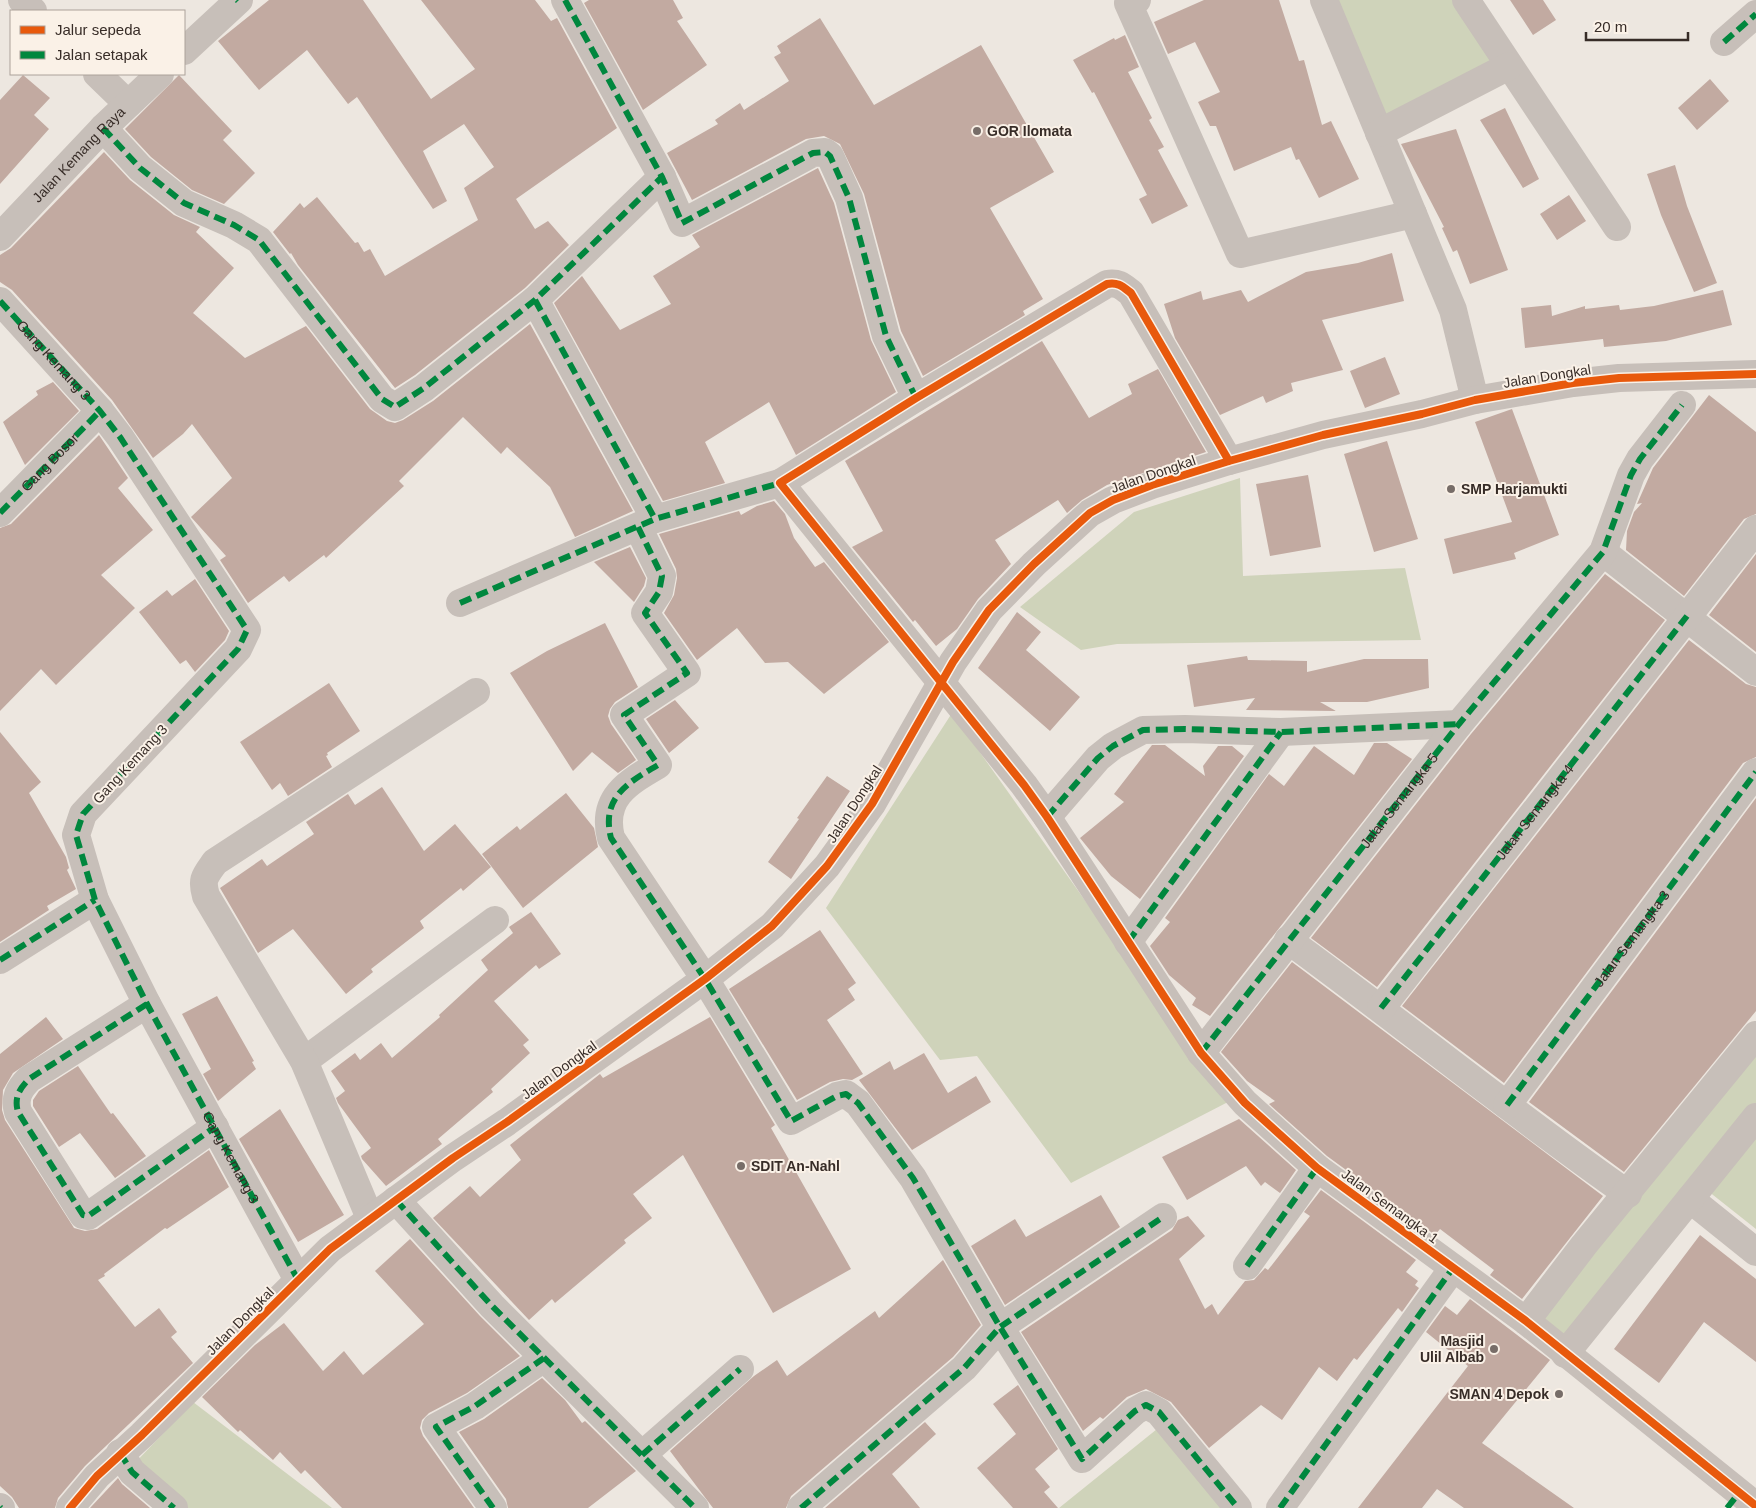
<svg xmlns="http://www.w3.org/2000/svg" width="1756" height="1508" font-family="Arial,sans-serif">
	<rect width="100%" height="100%" fill="#ede7e0"/>
	<path fill="#cfd3ba" d="M1324,0h142l43,66 -130,67z
		M1240,478l3,98 162,-8 16,72 -304,4 -36,6 -61,-43 114,-95z
		M952,713l276,389 -157,81 -94,-127 -37,4 -114,-152z
		M1756,1035v82l-191,237 -39,-33z
		M1756,1127v102l-48,-38z
		M193,1402l139,106h-145l-54,-43z
		M1162,1425l84,83h-187z"/>
	<path fill="#c2aaa1" d="M269,0h94l68,99 44,-30 -54,-69h114l16,21 6,-3 60,110 -101,71 19,30 13,-8 21,24 -44,43 -110,87 -20,13 -97,-123 -7,-12 -1,1 -17,-22 27,-29 4,5 13,-11 38,46 3,-1 6,10 6,-3 15,27 93,-56 -14,-32 30,-21 -30,-43 -41,27 24,50 -14,8 -76,-112 -9,7 -41,-54 -48,40 -41,-49z
		M589,0h84l10,18 -6,3 30,44 -64,45 -59,-107z
		M1204,0h75l20,61 5,-1 18,65 9,-4 28,58 -40,19 -20,-39 -3,1 -5,-13 -57,24 -18,-45h-6l-12,-24 22,-10 -25,-50 -27,12 -14,-32z
		M1510,0h33l13,20 -23,15z
		M820,18l54,87 107,-60 73,127 -64,36 53,91 -20,12 2,4 -102,61 -22,-45 -37,-137 -24,-50 -16,-8 -18,3 -114,61 -25,-47 51,-29 -3,-4 25,-17 4,7 45,-29 -15,-24 7,-4 -4,-7z
		M1125,35l14,32 -11,5 24,46 -3,2 15,27 -6,3 30,56 -36,18 -13,-25 8,-4 -53,-103 -2,1 -19,-33 41,-22 1,2z
		M23,75l27,23 -16,17 15,14 -49,55v-84z
		M179,75l53,56 -9,9 32,33 -31,31 -32,-14 -41,-33 -26,-28z
		M1710,79l19,22 -32,29 -19,-22z
		M1505,108l34,71 -16,9 -43,-68z
		M1456,129l52,141 -38,14 -13,-34 -4,2 -11,-24 2,-1 -43,-83z
		M104,152l26,28 44,35 26,12 -4,5 38,36 -41,45 52,45 61,-32 64,83 17,12 8,2 8,-3 30,-19 97,-77 103,187 -58,26 -25,-50 -43,-40 -6,7 -38,-37 -64,64 5,5 -78,72 -2,-3 -35,27 -5,-6 -36,27 -28,-43 6,-4 -35,-39 41,-39 -40,-54 -9,10 -30,24 -41,-58 -100,-110 -12,-8v-27l11,-7z
		M1675,165l12,41 30,77 -23,9 -33,-77 -14,-41z
		M818,168l16,35 37,137 25,52 -100,63 -27,-53 -64,40 20,41 -62,18 -109,-198 28,-27 38,54 51,-26 -18,-28 47,-29 -8,-12z
		M1569,195l17,26 -29,19 -17,-26z
		M1392,253l12,48 -82,19 21,50 -52,13 2,8 -27,12 -3,-7 -43,19 -45,-77 -11,-34 37,-13 2,9 38,-10 7,12 58,-30 52,-9z
		M1723,290l9,35 -66,16 -62,6 -1,-8 -78,9 -4,-40 30,-3 1,11 33,-10v3l34,-4 1,5 34,-4z
		M1042,341l47,77 43,-24 -4,-10 30,-15 48,83 -99,33 -25,15 -15,13 -9,-13 -63,40 16,24 -33,35 -21,30 -21,17 -21,-26 -2,2 -61,-75 31,-16 -38,-70z
		M1385,357l15,37 -35,14 -15,-37z
		M53,382l26,29 -54,54 -22,-43 35,-27 -2,-4z
		M1709,395l47,37v82l-12,5 -60,77 -58,-46 1,-19 7,-19 8,-9 -5,1 16,-36z
		M1512,409l47,126 -45,18 2,6 -63,15 -9,-35 68,-17 -37,-100z
		M99,435l29,43 -10,10 35,42 -52,45 34,33 -79,77 -15,-16 -41,42v-183l11,-4z
		M1387,441l31,98 -44,13 -30,-98z
		M1308,475l13,72 -51,9 -14,-72z
		M774,501l11,13 9,24 21,29 9,-5 65,80 -65,52 -36,-32 -23,1 -28,-35 -40,32 -33,-47 10,-18 3,-17 -1,-9 -17,-35 80,-23 2,4 16,-9z
		M630,547l16,31 -2,8 -10,16 -40,-40z
		M1756,554v98l-47,-37z
		M1605,574l60,46 -288,367 -66,-49 160,-204z
		M195,579l34,52 -4,9 -30,32 -9,-12 -6,4 -41,-52 28,-22 5,6z
		M1017,612l24,20 -15,18 54,47 -30,34 -72,-63z
		M605,623l33,64 -23,15 -5,7 -2,7 3,8 25,36 -18,13 -26,-21 -19,19 -63,-98 37,-22z
		M1689,640l57,44 10,3v70l-13,6 -239,320 -102,-77z
		M1247,656l1,4 59,1v11l57,-13h64l1,29 -62,14h-47l16,9 -90,-1 9,-12 -61,9 -7,-42z
		M329,683l31,48 -33,22 1,2 -2,1 6,11 -44,29 -8,-13 -8,7 -32,-48z
		M675,700l24,28 -30,25 -23,-34z
		M0,732l41,50 -12,11 37,64 3,11 -2,2 9,19 -29,17 2,4 -49,32z
		M1374,743h13l25,16 -202,257 -18,-11 4,-7 -27,-23 -19,-29 20,-24 -5,-4 104,-144 15,12 30,-40 40,29z
		M1152,745h13l40,31 -2,-10 15,-20h14l12,10 -104,143 -29,-23 -31,-38 44,-36 -10,-8z
		M827,776l23,15 -59,88 -23,-17 31,-43 -2,-1z
		M382,787l42,64 31,-27 36,43 -28,24 -2,-3 -41,33 4,7 -53,41 2,3 -27,22 -53,-65 -35,24 -38,-65 42,-29 5,7 47,-32 -8,-12 42,-28 7,11z
		M566,793l28,35 4,19 -75,61 -41,-54 35,-28 3,4z
		M1756,798v213l-132,161 -95,-70z
		M531,912l30,42 -22,15 -3,-4 -42,36 35,39 -6,5 7,8 -39,36 2,3 -55,47 4,5 -56,42 -24,-27 -1,-3 10,-8 -33,-45 -2,-5 9,-7 -14,-20 24,-18 5,7 21,-17 11,15 48,-41 -1,-2 49,-45 -7,-10 32,-27 -4,-6z
		M820,930l36,53 -8,6 7,11 -28,20 36,54 -11,6 -9,-1 -13,3 -33,18 -68,-111z
		M1292,962l311,234 -81,103 -32,-24 4,-5 -54,-41 -5,6 -108,-79 -58,-52 6,-3 -28,-20 -26,-29z
		M217,996l37,65 -2,1 4,7 -38,32 -15,-27 8,-5 -29,-55z
		M46,1017l17,22 -50,34 -10,17 -1,20 3,10 69,108 11,3 12,-2 112,-79 20,37 -62,42 -2,-1 -61,46 1,2 -7,4 37,47 24,-19 18,24 -6,5 22,26 -108,103 -27,32 -3,10h-36l-7,-11 -12,-11v-432z
		M710,1017l65,108 -4,3 80,141 -78,44 -90,-158 -50,39 19,24 -28,22 2,3 -71,60 -3,-4 -23,21 -96,-102 37,-32 10,11 41,-37 -11,-15 90,-71 3,4z
		M924,1053l24,40 28,-17 15,26 -79,48 -53,-70 31,-19 4,9z
		M78,1066l33,48 2,-1 33,43 -31,22 -35,-45 -21,14 -26,-41v-6l6,-9z
		M280,1109l64,106 -46,27 -59,-103z
		M1239,1119l57,51 -16,23 -15,-11 -4,4 -15,-20 -59,34 -25,-43z
		M1321,1190l95,70 -10,12 12,9 -3,4 4,3 -17,24 -4,-4 -41,52 -3,-2 -17,23 -18,-14 -37,53 -21,-15 -52,43 -38,-46 -25,-13 -19,8 -24,22 -3,-2 -17,14 -62,-99 151,-102 6,-10 10,-4 17,20 -26,23 26,50 7,-5 6,11 27,-34 9,-1 11,-12 3,2 42,-54 -6,-4z
		M1101,1195l19,32 -115,78 -34,-59 44,-27 11,18z
		M1700,1235l56,44v83l-52,-40 -45,61 -45,-34z
		M410,1239l70,77 40,40 -53,37 -38,20 -7,7 -2,8 3,8 51,72h-132l-37,-38 -4,4 -21,-22 -7,8 -33,-30 -2,2 -36,-35 53,-52 29,-22 39,48 21,-20 19,24 61,-51 -49,-53z
		M943,1260l38,65 -28,32 -162,139 -5,12h-73l-43,-57 84,-75 23,-16 10,16 88,-65 4,7z
		M1470,1299l80,61 -68,83 92,65h-110l-27,-19 -15,19h-64l110,-142 -42,-34 19,-26 12,9z
		M542,1378l23,22 17,23 3,-2 51,50 -48,37h-80l-2,-9 -47,-67 25,-13z
		M1018,1385l40,64 -23,20 15,18 -6,5 14,16h-45l-36,-40 39,-34 -23,-30z
		M925,1422l11,12 -44,40 28,34h-95z
		M118,1478l4,6 28,24h-60z"/>
	<g fill="none" stroke-linecap="round" stroke-linejoin="round">
		<g stroke="#c7bfb9" stroke-width="28">
			<path d="M22,0l11,11"/>
			<path d="M565,0l97,177 20,46 131,-70 12,-1 5,4 19,42 37,138 30,62"/>
			<path d="M1137,0l-9,3 112,251 173,-40"/>
			<path d="M1324,0l129,310 22,90"/>
			<path d="M1466,0l151,227"/>
			<path d="M1724,42l32,-28"/>
			<path d="M184,51l55,-51"/>
			<path d="M97,74l31,30"/>
			<path d="M103,128l37,40 44,35 50,22 25,15 123,159 13,8 29,-19 111,-88 127,-123"/>
			<path d="M1379,133l130,-67"/>
			<path id="s1" d="M0,237l103,-109 57,-54"/>
			<path d="M535,300l120,219"/>
			<path d="M0,301l100,110 20,26 127,193 -9,19 -155,165 -7,21 19,65 52,104 151,276"/>
			<path d="M1229,461l-98,-168c-9,-7 -13,-11 -24,-9l-191,114 -136,85 244,302 23,32 154,236 44,50 72,65 209,153 230,185"/>
			<path d="M0,513l100,-102"/>
			<path d="M638,527l24,49 -3,16 -14,21 42,60 -63,42 34,50c-31,18 -57,33 -47,73l94,141 86,142 46,-25 9,-2 12,9 55,75 87,149 82,132 53,-48 11,-6 13,7 79,96"/>
			<path d="M1603,552l153,120"/>
			<path d="M460,603l195,-84 125,-36"/>
			<path d="M1047,817l51,-59 15,-12 30,-16 42,-1 96,3 178,-8"/>
			<path d="M1288,940c114,83 224,173 340,254"/>
			<path d="M1128,942l153,-210"/>
			<path d="M0,960l95,-60"/>
			<path d="M147,1004l-118,75c-10,10 -15,19 -11,33l65,103 5,1 127,-89"/>
			<path id="s2" d="M1381,1008l375,-479"/>
			<path d="M1201,1053l258,-329 144,-172 28,-77 9,-16 42,-54"/>
			<path d="M304,1061l191,-141"/>
			<path id="s3" d="M1507,1105l249,-333"/>
			<path d="M1690,1199l66,53"/>
			<path d="M396,1200l96,106 203,202"/>
			<path d="M370,1218l-66,-157 -98,-165c-5,-17 -1,-20 9,-34l261,-170"/>
			<path d="M1247,1266l70,-98"/>
			<path d="M1526,1321l58,-76 172,-210"/>
			<path d="M1565,1354l191,-237"/>
			<path d="M120,1453l12,19 42,36"/>
			<path d="M642,1455l98,-86"/>
			<path d="M0,1507l1,1"/>
			<path d="M70,1508l27,-32 45,-41 188,-186 123,-91 54,-36 198,-143 67,-53 55,-60 45,-62 81,-142 36,-52 45,-46 56,-51 23,-13 39,-15 77,-24 94,-26 99,-21 53,-14 98,-17 46,-5 137,-4"/>
			<path d="M493,1508l-57,-81 39,-21 69,-48"/>
			<path d="M801,1508l163,-140 36,-41 163,-110"/>
			<path d="M1280,1508l173,-240"/>
		</g>
		<g stroke="#00873e" stroke-width="6" stroke-dasharray="12 6" stroke-linecap="butt">
			<path d="M237,0l1,1"/>
			<path d="M565,0l97,177 20,46 131,-70 12,-1 5,4 19,42 37,138 30,62"/>
			<path d="M1724,42l32,-28"/>
			<path d="M103,128l37,40 44,35 50,22 25,15 123,159 13,8 29,-19 111,-88 127,-123"/>
			<path d="M535,300l120,219"/>
			<path id="s4" d="M0,301l100,110 20,26 127,193 -9,19 -155,165 -7,21 19,65 52,104 151,276"/>
			<path id="s5" d="M0,513l100,-102"/>
			<path d="M638,527l24,49 -3,16 -14,21 42,60 -63,42 34,50c-31,18 -57,33 -47,73l94,141 86,142 46,-25 9,-2 12,9 55,75 87,149 82,132 53,-48 11,-6 13,7 79,96"/>
			<path d="M460,603l195,-84 125,-36"/>
			<path d="M1047,817l51,-59 15,-12 30,-16 42,-1 96,3 178,-8"/>
			<path d="M1128,942l153,-210"/>
			<path d="M0,960l95,-60"/>
			<path d="M147,1004l-118,75c-10,10 -15,19 -11,33l65,103 5,1 127,-89"/>
			<path d="M1381,1008l306,-392"/>
			<path id="s6" d="M1201,1053l258,-329 144,-172 28,-77 9,-16 42,-54"/>
			<path d="M1507,1105l249,-333"/>
			<path d="M396,1200l96,106 203,202"/>
			<path d="M1247,1266l70,-98"/>
			<path d="M120,1453l12,19 42,36"/>
			<path d="M642,1455l98,-86"/>
			<path d="M0,1507l1,1"/>
			<path d="M493,1508l-57,-81 39,-21 69,-48"/>
			<path d="M801,1508l163,-140 36,-41 163,-110"/>
			<path d="M1280,1508l173,-240"/>
			<path d="M1727,1508l12,-15"/>
		</g>
		<defs>
			<path id="cycleway" d="M1229,461l-98,-168c-9,-7 -13,-11 -24,-9l-191,114 -136,85 244,302 23,32 154,236 44,50 72,65 209,153 230,185
				M70,1508l27,-32 45,-41 188,-186 123,-91 54,-36 198,-143 67,-53 55,-60 45,-62 81,-142 36,-52 45,-46 56,-51 23,-13 39,-15 77,-24 94,-26 99,-21 53,-14 98,-17 46,-5 137,-4"/>
		</defs>
		<use href="#cycleway" stroke="#faf1e7" stroke-width="11"/>
		<use href="#cycleway" stroke="#e8590c" stroke-width="8"/>
	</g>
	<g fill="#776d68" stroke="#faf1e7" stroke-width="2">
		<circle cx="977" cy="131" r="5"/>
		<circle cx="1451" cy="489" r="5"/>
		<circle cx="741" cy="1166" r="5"/>
		<circle cx="1494" cy="1349" r="5"/>
		<circle cx="1559" cy="1394" r="5"/>
	</g>
	<g text-anchor="middle" stroke-width="4" stroke-linejoin="round" paint-order="stroke">
		<g font-size="14" font-weight="bold" fill="#372c27" stroke="#faf1e7" text-anchor="start">
			<text x="987" y="136">GOR Ilomata</text>
			<text x="1461" y="494">SMP Harjamukti</text>
			<text x="751" y="1171">SDIT An-Nahl</text>
			<text x="1484" y="1346" text-anchor="end">Masjid<tspan x="1484" dy="16">Ulil Albab</tspan></text>
			<text x="1549" y="1399" text-anchor="end">SMAN 4 Depok</text>
		</g>
		<g font-size="14" fill="#372c27" stroke="#faf1e7">
			<text dy="5" stroke="none"><textPath href="#s1" startOffset="114">Jalan Kemang Raya</textPath></text>
			<text dy="5" stroke="none"><textPath href="#s4" startOffset="80">Gang Kemang 3</textPath></text>
			<text transform="translate(1547 376) rotate(-9)" y="5">Jalan Dongkal</text>
			<text dy="5" stroke="none"><textPath href="#s5" startOffset="71">Gang Bosor</textPath></text>
			<text transform="translate(1153 474) rotate(-19)" y="5">Jalan Dongkal</text>
			<text transform="translate(130 764) rotate(-47)" y="5">Gang Kemang 3</text>
			<text dy="5" stroke="none"><textPath href="#s6" startOffset="321">Jalan Semangka 5</textPath></text>
			<text transform="translate(854 804) rotate(-57)" y="5">Jalan Dongkal</text>
			<text dy="5" stroke="none"><textPath href="#s2" startOffset="249">Jalan Semangka 4</textPath></text>
			<text dy="5" stroke="none"><textPath href="#s3" startOffset="208">Jalan Semangka 3</textPath></text>
			<text transform="translate(559 1070) rotate(-36)" y="5">Jalan Dongkal</text>
			<text dy="5" stroke="none"><textPath href="#s4" startOffset="1041">Gang Kemang 3</textPath></text>
			<text transform="translate(1390 1206) rotate(36)" y="5">Jalan Semangka 1</text>
			<text transform="translate(240 1321) rotate(-45)" y="5">Jalan Dongkal</text>
		</g>
	</g>
	<rect x="10" y="10" width="175" height="65" fill="#faf1e7" stroke="#aca29a"/>
	<rect x="20" y="26" width="25" height="8" fill="#e8590c" stroke="#aca29a"/>
	<text x="55" y="35" font-size="15" fill="#372c27">Jalur sepeda</text>
	<rect x="20" y="51" width="25" height="8" fill="#00873e" stroke="#aca29a"/>
	<text x="55" y="60" font-size="15" fill="#372c27">Jalan setapak</text>
	<path d="M1586 32v8h102v-8" fill="none" stroke="#372c27" stroke-width="2.5"/>
	<text x="1594" y="32" font-size="15" fill="#372c27" stroke="#faf1e7" stroke-width="4" paint-order="stroke">20 m</text>
</svg>
